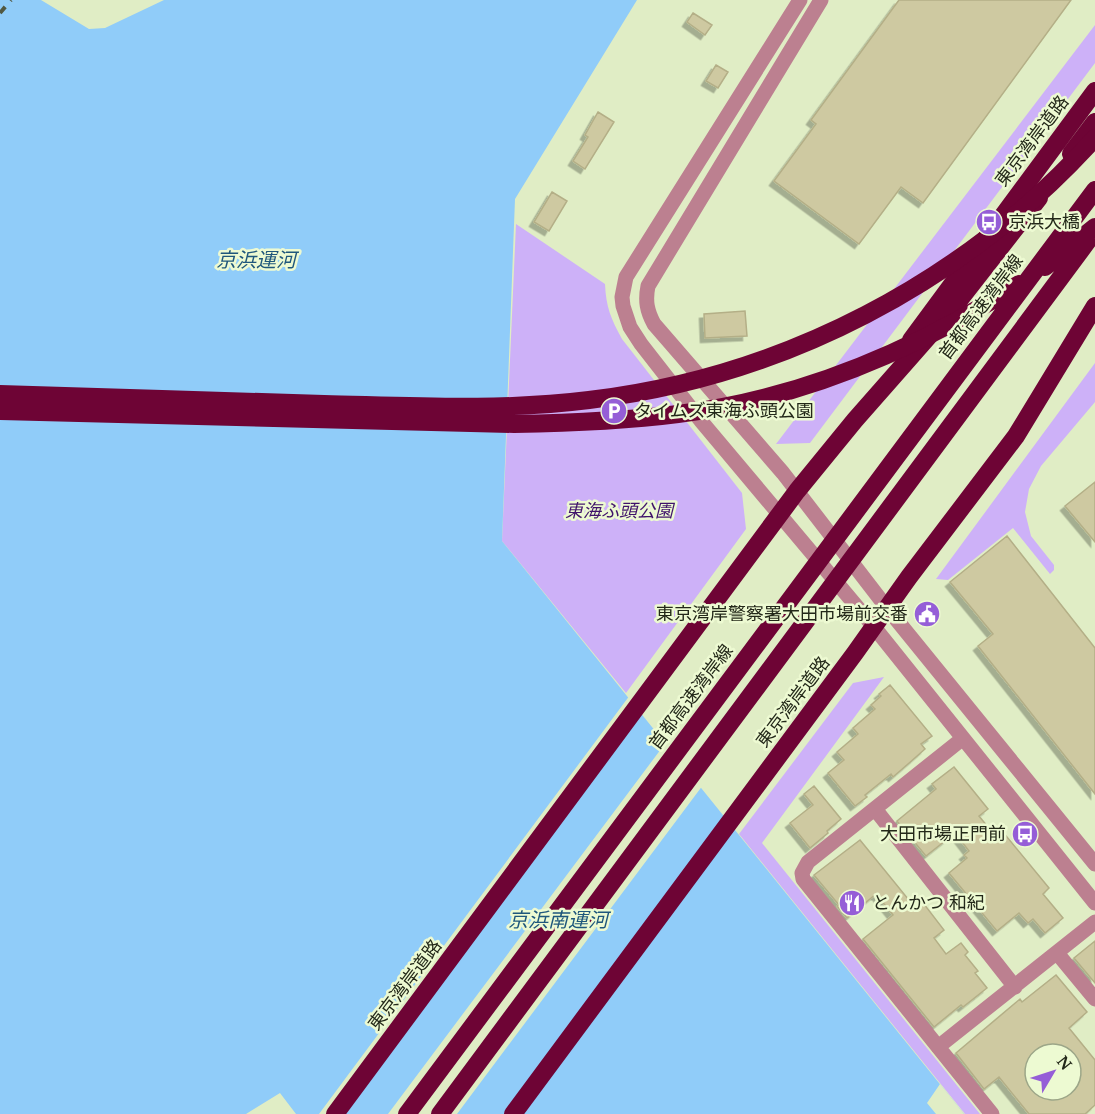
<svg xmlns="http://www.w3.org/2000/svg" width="1095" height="1114" font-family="'Noto Serif','Noto Sans JP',serif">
	<defs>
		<filter id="shadow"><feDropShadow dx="-4.5" dy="4.5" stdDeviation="0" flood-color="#0004"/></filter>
	</defs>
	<rect width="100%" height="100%" fill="#e0edc5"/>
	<path fill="#cdb1f8" d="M1095,25v38l-285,380 -34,1z
		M516,224l89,60c1,23 6,35 17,55l120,154 4,36 -120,164 -124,-152z
		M1095,363v39l-54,64 -12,23 -4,23 6,24 23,29v5l-4,4 -37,-46 -65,52 -12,-1z
		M884,677l-122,166 218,271h-15l-226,-280 114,-151z"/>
	<path fill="#90ccf9" d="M0,0h41l48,29 16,-1 59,-28h473l-122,199 -13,342 462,573h-668l-16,-21 -34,21h-246z"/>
	<path fill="#e0edc5" d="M630,695l12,16 -300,403h-23z
		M667,741l36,44 -246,329h-69z
		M940,1084l24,30h-28l-9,-11z"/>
	<path fill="#cec9a1" stroke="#b4af87" stroke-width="1.5" fill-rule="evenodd" filter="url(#shadow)" d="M899,0h172l-148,203 -22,-16 -42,57 -85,-63 42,-57 -5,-4z
		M693,13l19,12 -7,10 -18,-13z
		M716,65l12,7 -10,16 -12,-7z
		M598,112l16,10 -29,47 -12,-8 15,-24 -3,-2z
		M552,192l15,9 -18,30 -15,-9z
		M745,311l2,25 -42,2 -1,-24z
		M1095,482v60l-30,-36z
		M1007,536l88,112v146l-117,-148 15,-12 -43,-52z
		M890,685l42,51 -11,8 4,5 -17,15 -15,13 -2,-3 -26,21 2,2 -12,9 -27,-33 16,-13 -7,-8 21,-18 -5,-6 22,-19 -4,-4 10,-9 -2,-2z
		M954,767l34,42 -9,7 13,16 6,-6 51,62 -6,6 20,24 -18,15 -12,-14 -5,4 -9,-10 -22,18 -48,-58 18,-15 -3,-3 5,-4 -14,-18 -29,23 -29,-35 39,-32 -4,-5z
		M814,786l27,33 -14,12 1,2 -18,15 -20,-25 23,-18 -9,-11z
		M860,840l57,70 7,-6 20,26 -10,8 12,16 15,-11 7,9 -3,3 13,16 -3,2 12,15 -24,19 -2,-2 -27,22 -71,-88 30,-24 -17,-21 -29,24 -10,-12 2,-1 -25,-30z
		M1095,941v42l-21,-25z
		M1056,975l31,37 -18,16 26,32v45l-10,9h-56l-30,-37 -15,12 -28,-36 64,-54 2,3zM1035,1054h36v36h-36z"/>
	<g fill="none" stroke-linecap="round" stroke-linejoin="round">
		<path stroke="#bc8090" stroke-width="15" d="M800,0l-174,277 -4,20 1,9 7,21 11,17 60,77 173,206 221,276
			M821,0l-173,286c-3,15 -1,25 6,38l129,149 104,135 208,256
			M962,739l-154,123 -6,11 1,6 189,235
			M875,809l140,178
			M1057,953l38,46
			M938,1047l157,-125"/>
		<path stroke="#6e0435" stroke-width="18" d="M1071,154l24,-32
			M911,340l184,-249
			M335,1114l462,-623 58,-71 95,-108 89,-114
			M513,1114l342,-461 54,-76 107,-141 79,-130"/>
		<path stroke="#515842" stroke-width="4" stroke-dasharray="8 8" stroke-linecap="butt" d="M0,13l11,-13"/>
		<path stroke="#6e0435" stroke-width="18" d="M1045,267l50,-40
			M0,394c108,3 216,7 324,10 88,2 177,7 265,-4 194,-23 375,-117 506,-262
			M0,411l514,13c55,-1 109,-3 164,-10 123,-15 237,-64 341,-130
			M407,1114l688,-924
			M440,1114l647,-872"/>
	</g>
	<defs>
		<symbol id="bus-disc" viewBox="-11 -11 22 22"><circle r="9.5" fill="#955ed7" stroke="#edfad2"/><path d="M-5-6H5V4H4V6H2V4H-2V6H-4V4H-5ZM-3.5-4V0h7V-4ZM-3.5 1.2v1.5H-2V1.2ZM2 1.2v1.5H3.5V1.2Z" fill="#fff"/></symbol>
		<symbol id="parking-disc" viewBox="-11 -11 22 22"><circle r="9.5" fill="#955ed7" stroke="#edfad2"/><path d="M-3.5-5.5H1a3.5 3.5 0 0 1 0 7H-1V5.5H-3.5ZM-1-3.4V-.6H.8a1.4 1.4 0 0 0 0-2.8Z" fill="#fff"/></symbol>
		<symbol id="civic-disc" viewBox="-11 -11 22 22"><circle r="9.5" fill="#955ed7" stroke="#edfad2"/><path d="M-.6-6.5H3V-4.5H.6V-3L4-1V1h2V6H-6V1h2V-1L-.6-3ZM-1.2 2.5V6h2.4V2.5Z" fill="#fff"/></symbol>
		<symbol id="restaurant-disc" viewBox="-11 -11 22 22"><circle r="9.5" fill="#955ed7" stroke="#edfad2"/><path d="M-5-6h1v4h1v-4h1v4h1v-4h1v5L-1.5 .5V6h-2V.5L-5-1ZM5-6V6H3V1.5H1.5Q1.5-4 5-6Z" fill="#fff"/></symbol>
	</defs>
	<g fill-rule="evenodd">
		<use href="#bus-disc" x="974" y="207" width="30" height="30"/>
		<use href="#parking-disc" x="599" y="396" width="30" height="30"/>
		<use href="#civic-disc" x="912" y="599" width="30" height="30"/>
		<use href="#bus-disc" x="1010" y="819" width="30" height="30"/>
		<use href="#restaurant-disc" x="837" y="888" width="30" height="30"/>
	</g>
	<g text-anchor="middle" stroke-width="5" stroke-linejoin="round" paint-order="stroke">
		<g font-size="18" fill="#232819" stroke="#edfad2">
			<text transform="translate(1032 141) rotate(-53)" y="6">東京湾岸道路</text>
			<text transform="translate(981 307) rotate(-53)" y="6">首都高速湾岸線</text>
			<text transform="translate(691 697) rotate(-53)" y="6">首都高速湾岸線</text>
			<text transform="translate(793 702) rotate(-53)" y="6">東京湾岸道路</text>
			<text transform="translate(405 985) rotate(-53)" y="6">東京湾岸道路</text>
		</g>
		<g font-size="18" fill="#232819" stroke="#edfad2" text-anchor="start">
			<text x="1008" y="228">京浜大橋</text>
			<text x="634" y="417">タイムズ東海ふ頭公園</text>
			<text x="908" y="620" text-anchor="end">東京湾岸警察署大田市場前交番</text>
			<text x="1006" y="840" text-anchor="end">大田市場正門前</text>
			<text x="872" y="909">とんかつ 和紀</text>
		</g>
		<g font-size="18" font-style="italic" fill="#40136b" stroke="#edfad2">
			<text x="619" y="517">東海ふ頭公園</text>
		</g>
		<g font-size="20" font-style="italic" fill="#1f577c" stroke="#edfad2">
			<text x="256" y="267">京浜運河</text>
			<text x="558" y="927">京浜南運河</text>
		</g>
	</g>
	<g transform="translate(1053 1072) rotate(51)"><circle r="28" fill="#edfad2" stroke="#9ca688" stroke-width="1.5"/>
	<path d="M0-4.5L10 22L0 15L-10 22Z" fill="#955ed7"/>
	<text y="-9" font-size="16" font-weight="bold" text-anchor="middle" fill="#232819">N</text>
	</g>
</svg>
